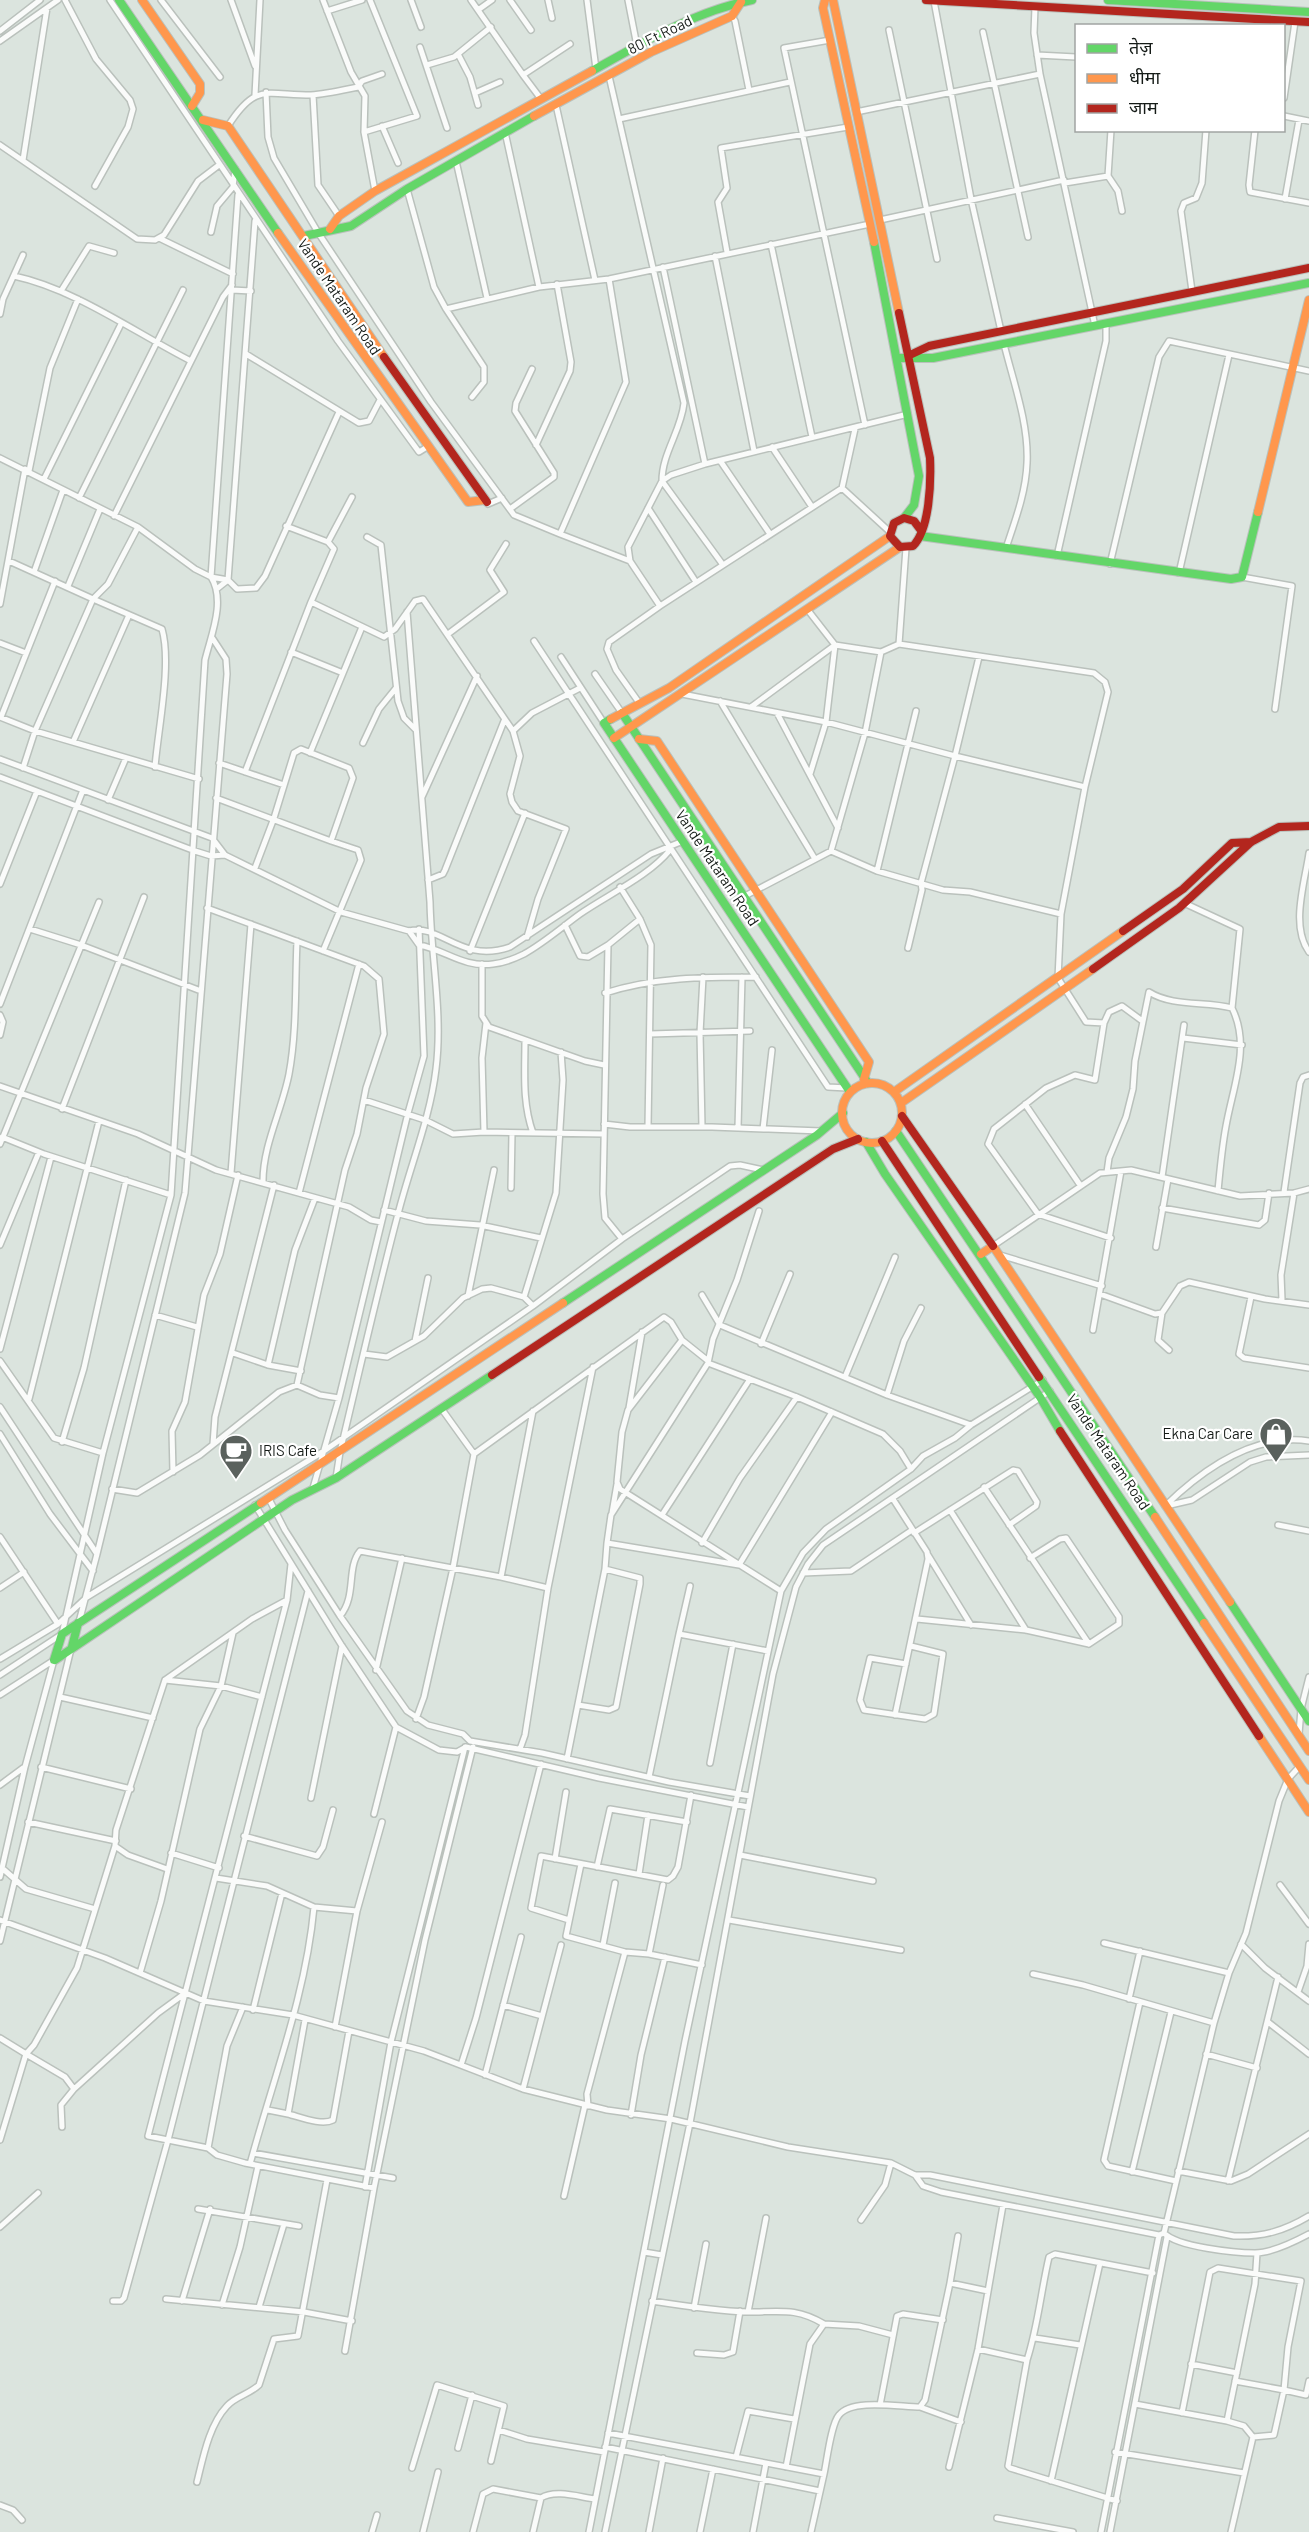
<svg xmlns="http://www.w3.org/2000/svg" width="1309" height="2532" font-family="Barlow,'Noto Sans Devanagari',sans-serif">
	<rect width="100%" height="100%" fill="#dbe4de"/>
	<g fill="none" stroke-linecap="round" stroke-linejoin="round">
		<defs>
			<path id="street" d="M65,0l31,59 34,41 3,9 -5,18 -33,59
				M110,0l228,341 81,111 8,-5
				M161,0l59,77
				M231,0l24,66
				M323,0l28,72 14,24 -1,36 11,59
				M411,0l10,27
				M471,0l52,75 47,-31
				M510,0l21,30
				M548,0l4,18
				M587,0l9,69
				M628,0l9,46
				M934,1l37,198 30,132
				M1035,7l-1,26 6,41 55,252
				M478,10l14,-10
				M327,11l35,-11
				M732,16l3,5 14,69
				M889,30l48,229
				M0,31l40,-31
				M983,32l45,205
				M830,40l-46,8 81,377
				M0,41l58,-41
				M420,47l27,81
				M458,54l12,23 8,28
				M1037,55l39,2
				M427,65l27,-8 37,-30
				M523,75l18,24
				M609,76l75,327c-3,28 -22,50 -22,78l61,84
				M266,92l2,45 6,21 45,76 112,168 83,113 46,19
				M475,93l25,-11
				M255,95l5,-95
				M313,95l5,90 21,31
				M1284,98l11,-76
				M556,105l39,175
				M856,112l184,-38
				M1284,116l25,5
				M619,119l171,-37
				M228,126c28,-44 38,-31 83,-31 15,-1 32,-5 47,-8l4,-6 20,-7
				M382,126l16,37
				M1255,130l-6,55 1,7 59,11
				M364,132l53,-16 -47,-116
				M505,132l34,155
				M0,145l137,94 18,1 9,-5 34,-54 21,-16
				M23,160l24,-152
				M456,161l31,137
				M1108,176l10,15 4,20
				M1065,183l43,-7 3,-46
				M407,189l27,98 12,22 93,-22 70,-8 261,-55
				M1285,199l14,-79
				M880,220l184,-40
				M211,232l6,-26 16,-19 2,-18
				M159,238l74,36
				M771,244l41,193
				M727,252l-9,-50 9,-14 -6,-40 127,-21
				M715,256l39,195
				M663,267l42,197
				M14,276c61,13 120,56 177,85
				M609,279l17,103 -66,152 70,27
				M232,290l19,1
				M61,291l28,-45 25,7
				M1192,291l-11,-80 3,-8 12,-5 6,-15 4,-53
				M446,309l38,58v15l-12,15
				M0,314l3,-15 20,-44
				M1004,344c9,37 25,80 23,119 -1,29 -12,58 -21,85
				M246,354l113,69 10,-2 11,-21
				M536,445l34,-74 1,-9 -14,-78
				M772,447l40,60
				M0,458l138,69 57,42 16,8 17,3 9,9 19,-1 9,-12 74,-164
				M721,462l49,72
				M29,471l21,-103 28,-69
				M44,479l77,-155
				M842,488l13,-59
				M79,498l104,-208
				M488,504l14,-6
				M648,508l48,74
				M510,509l44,-32v-4l-39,-62 1,-8 16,-34
				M114,516l109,-219 9,-12
				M286,526l42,16 6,7 -23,53 73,35 11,-8 20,-28 8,-2 90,132 7,25 -10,38 2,8 6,9 48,18 -28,70 -11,38
				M138,527l-30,57 -15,15 69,30c10,35 -4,100 -7,138
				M367,537l14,8 17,156 6,17 12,12
				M328,542l24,-45
				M1057,556l49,-215v-17
				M9,561l84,38 -58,132 -12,37
				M1110,564l49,-207 10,-16 140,30
				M34,572l29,-82
				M1179,573l50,-218
				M1242,577l50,9 -17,123
				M68,586l32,-77
				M218,588l10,-8 27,-359
				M0,604l25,-135
				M660,606l-30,-45 -2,-14 34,-66 9,-6 34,-11 203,-50
				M807,609l28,36 46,7 18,-8 195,29 11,9 3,10 -23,95 -24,127 -3,64 28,44 18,1 -9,57 -20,-5 -29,13 -52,41 -6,15 50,70 73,24
				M448,634l56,-42 -14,-22 16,-26
				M534,641l294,446 19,1
				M0,643l26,10
				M899,644l7,-96
				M291,652l52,21
				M561,657l43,66
				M979,657l-24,99 130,31
				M595,674l27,39
				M682,694l144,28 129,34 -34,127 1,7 -14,58
				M720,701l95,158
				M640,704l-24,-34 -9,-21 2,-7 51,-36 182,-118 48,44
				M751,707l84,-62
				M777,713l61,115
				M0,717l35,14 164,48
				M1,717l54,-136
				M513,731l19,-18 48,-25
				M73,742l56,-127
				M363,743l16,-34 17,-21
				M310,753l52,-126
				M0,759l212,79 13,17
				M219,763l65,22
				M245,772l66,-170
				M810,774l16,-52 9,-77
				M0,777l195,74 16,5 14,-1 116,57 68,19c32,-8 51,33 101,16l141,-93 32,-13
				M422,797l55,-121
				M216,798l115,43 22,-63 -4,-10 -48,-19 -7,4 -20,65 -19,50
				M108,800l18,-42
				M831,851l46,20 66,19 27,2 91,22
				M1309,853c-4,29 -19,73 0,99
				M877,871l39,-160
				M428,880l15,-6 2,-4 59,-149
				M0,884l37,-93
				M620,887l20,32 11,26 -3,182
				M743,897l88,-46 34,-118 16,-81
				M1184,903l56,26 -8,79
				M207,908l157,58 15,13 5,55 -18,54 -9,46 -12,36 -48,215
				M30,929l51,16 120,46
				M409,931l10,14c27,5 44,23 74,19 10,-1 23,-6 31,-10 20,-11 38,-27 56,-40 29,-20 69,-38 90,-64
				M608,945l32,-26
				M323,951l38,-91 -3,-10 -27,-9
				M470,951l55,-138
				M482,964v52l7,11 96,34 19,4
				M605,993c50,-16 99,-16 151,-16
				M0,1004l83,-214
				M0,1015l3,7 -3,13
				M486,1023l-4,35 2,74 120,2
				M1104,1023l5,-11 13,-6 19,14
				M700,1033l2,94
				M700,1033l3,-56
				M650,1034l100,-3
				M1183,1038l59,7
				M525,1040c0,32 -3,62 8,93
				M0,1086l138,48 78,36 133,37 22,13 10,2
				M364,1100l61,20 28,14 31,-2
				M1025,1104l55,81
				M62,1109l82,-212
				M604,1124l26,3h82l109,4
				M738,1128l4,-151
				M763,1129l9,-79
				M2,1137l42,17 127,41
				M0,1144l99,-242
				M1107,1172l2,-14 17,-41 7,-28 2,-28 14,-69c24,15 56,9 83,16 19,38 1,78 -6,118 -4,21 -6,43 -8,65
				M231,1173c7,-83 14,-166 20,-249
				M1162,1177l22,-152
				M263,1181c0,-36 19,-71 26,-107 8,-43 6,-89 8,-133
				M511,1188l1,-55
				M1284,1192l16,-109 3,-6 6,-2
				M299,1193l60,-229
				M1162,1208l97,17 6,-5 4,-27
				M384,1210l42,11 54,4 61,13
				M759,1211l-22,69 -24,59 -5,24 -97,152 -4,28 132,22 93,-153
				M622,1239l108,-73 10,-1 23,5
				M0,1245l39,-93
				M993,1246l107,-73 31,-3 109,26 54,-3 15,-4
				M1156,1247l12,-68
				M1000,1255l102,31
				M1100,1294l55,20 7,-1 18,-27 9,-4 76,17 44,6
				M702,1295l18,30 167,70 84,30
				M468,1296l26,-126
				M524,1297l32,-104 7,-113 -2,-28
				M1251,1297l-12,57 5,4 65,10
				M1282,1300l-1,-25 13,-82
				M1162,1313l-4,27 11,10
				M155,1315l42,12
				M1093,1330l28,-159
				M682,1340l-54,70 -6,22 -5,50 3,7 161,102
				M415,1341l13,-63
				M761,1344l29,-70
				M0,1349l51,-192
				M233,1353l35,12 33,6
				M364,1354l23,3 37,-21 39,-38 19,-9 9,-1 33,9 9,9 89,-67 -17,-21 -2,-24 5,-249 -20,12 -8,-1 -15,-31
				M0,1361l54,77 49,15
				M708,1363l89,34 86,37 17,17 11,18
				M268,1365l27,-115 20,-52
				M845,1377l50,-120
				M887,1395l17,-54 17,-33
				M29,1399l70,-278
				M0,1407l97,147 -18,68
				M629,1408l13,-76
				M0,1434l50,80 43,57
				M62,1442l22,-74 42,-188
				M213,1444l2,-27 59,-232
				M474,1454l190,-137 7,5 11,18 25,20
				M173,1472l-1,-41 13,-29 19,-107 16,-41 18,-79
				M336,1478l4,-26c19,-79 37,-159 58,-238 12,-48 32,-95 38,-145 7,-55 -5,-112 -6,-167l-23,-290
				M984,1487l105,157
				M313,1488l26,-90 69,-285 16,-57 -5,-127
				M112,1489l25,4 63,-38 79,-63 18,-7 23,10 19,3
				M268,1497l17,33 55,86 67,95 21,14 35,9 7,7 72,12 127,29 81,14
				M893,1499l34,53 1,7 -33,156
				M255,1505l87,141 54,81 43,23 18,2 9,-5 133,31 149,29
				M1165,1506c37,-36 89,-73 144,-65
				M1166,1506l26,-6 58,-38 16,-5 43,-2
				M950,1510l76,120
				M612,1513l5,-29
				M662,1515l88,-136
				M1278,1525l31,6
				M914,1533l99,-63 5,1 19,31 -1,4 -27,19
				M0,1537l58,87
				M702,1543l38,-65 57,-81
				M97,1554l88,-361 42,-519 -1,-15 -13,-20
				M928,1555l43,70
				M291,1564l-4,36 -139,536 60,12 9,7 28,8 129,25 -29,163
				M605,1569l2,-26
				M803,1573l48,-2 61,-41
				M501,1577l32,-166
				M0,1588l24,-16
				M340,1616c17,-20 6,-48 20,-65l141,26 47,11 45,-221
				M917,1619l109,11 63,14 30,-20v-7l-53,-79 -6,1 -30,19
				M679,1634l11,-48
				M0,1659l58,-35 29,-27 237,-146 209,-145
				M906,1664l-36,-6 -10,42 4,10 61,9 9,-5 9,-60 -32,-8
				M376,1670l26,-112
				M0,1675l62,-41 41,-181 68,-258 34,-535c6,-25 21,-59 6,-83l27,-382
				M165,1680l56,6 41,11
				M0,1695l54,-35
				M60,1697l93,21
				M416,1719l8,-22 29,-129 21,-114 -33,-46
				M1299,1734l2,-25 8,-32
				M520,1749l5,-14 23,-147
				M567,1759l38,-190 35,9v6l-24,123 -7,3 -31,-5
				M710,1763l23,-119
				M41,1767l90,22
				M649,1777l30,-143 89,17
				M0,1785l23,-17
				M311,1798l31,-152
				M374,1814l22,-87
				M28,1822l88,19
				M244,1836l73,20 6,-9 10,-37
				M115,1846l13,9 39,14
				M171,1853l48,15
				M740,1855l133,26
				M555,1859l11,-67
				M581,1864l-15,72 59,16 24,2
				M597,1867l13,-58 77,13
				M2,1868l24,21 69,20
				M639,1874l9,-59
				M0,1877l25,-110 29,-107
				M216,1878l51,8 47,21 43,4 -22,116
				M663,1885l-14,69 53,11
				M1280,1885l29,39
				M357,1911l25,-89
				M0,1920l105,38 99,43 89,14 131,36 99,38 84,21 64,9 117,28 103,16 24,12h15l304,61c29,1 50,-5 75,-20
				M569,1920l-38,-12 10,-52 127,24 5,-4 5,-9 13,-72
				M729,1920l172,30
				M0,1941l71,-292
				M1104,1943l125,30
				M1241,1944l24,24 44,33
				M603,1945l12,-62
				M140,1973l21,-72 39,-172 21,-43 12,-53
				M1033,1974l50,11 131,38
				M1298,1992l9,-26 2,-22
				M184,1994l-26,19 -84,76 -9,-12 -39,-23 8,-9 43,-77 38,-122 1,-16 49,-150 87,-61 35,-19
				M1129,1999l11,-48
				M1140,2002l-36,158 4,6 68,15
				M503,2005l39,11
				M253,2010l29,-117
				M305,2020l-17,94c12,3 34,12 45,6l16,-89
				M1268,2022l41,32
				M0,2038l26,16 -26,86
				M1206,2054l51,14
				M461,2065l15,-47 65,-254
				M485,2075l36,-138
				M523,2089l38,-144
				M588,2106l-1,-12 38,-142
				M268,2110l20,4
				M631,2115l10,-60 24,-98
				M62,2127l-1,-22 13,-16
				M208,2148l19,-102 16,-39
				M253,2153l140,25
				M250,2164c23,-85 56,-169 64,-257
				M1178,2171l53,10 17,-7 61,-40
				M1132,2172l39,-160
				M915,2175l8,11 18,6 218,43 5,-2c13,14 72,20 91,20 17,0 39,-11 54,-19
				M1228,2181l50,-204
				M365,2187l26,-145 74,-295
				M374,2188l51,-248 48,-193
				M564,2196l21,-91
				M198,2209l101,17
				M861,2220l24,-35 6,-22
				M0,2227l38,-34
				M1164,2233l50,-210 15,-50 17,-40 33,-132 9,-22 12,-13
				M644,2252l18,3
				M950,2283l8,-47
				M166,2299l138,13 48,9
				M113,2301h8l3,-3 44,-158 140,-549
				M182,2301l28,-92
				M652,2301c32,5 64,10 96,11 31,0 48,-5 76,12l-14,20 -24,123
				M222,2305l18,-58 18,-81
				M259,2307l25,-83
				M694,2308l12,-64
				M748,2312l18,-94
				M824,2324l35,2 34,9
				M1035,2338l45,7
				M978,2349l49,11 -19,106 2,2 107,33
				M697,2353l27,2 9,-3 7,-41
				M1027,2360c11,-34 14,-69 22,-103l6,-3 98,19
				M1191,2364l46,9
				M1135,2404l92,17
				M880,2405l17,-89 6,-2 40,6
				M920,2407l41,15
				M1182,2413l28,-141 8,-4 83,13 -13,66 -4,43 -49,-9
				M499,2430l28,9 77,13
				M608,2433l216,41c3,-14 7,-50 15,-59 13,-17 61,-8 81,-8l5,-7 25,-117 38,8
				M1253,2437l-9,-11 -17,-5 28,-137 2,-31
				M605,2447l215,44
				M458,2448l14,-53
				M1115,2452l129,21
				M736,2457l12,-46 46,8
				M949,2467l29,-118 25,-144
				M412,2468l25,-83 67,21 -13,55
				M1051,2481l49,-218
				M197,2482c6,-24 12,-57 30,-76 9,-10 23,-12 32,-21l15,-46 24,-3 29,-156
				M0,2505l13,5 9,10
				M997,2518l76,14
				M372,2532l5,-17
				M423,2532l15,-60
				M473,2532l10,-38 10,-5 48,9c14,-9 38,-1 54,1
				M533,2532l8,-34
				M589,2532l96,-491 96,-450 22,-38 23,-24 85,-60 12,-13 32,-18 16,-13 72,-45
				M605,2532l85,-409 83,-449 23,-87 12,-23 15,-19 227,-154
				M649,2532l14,-74
				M700,2532l13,-63
				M753,2532l13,-69
				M811,2532l13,-58
				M1101,2532l58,-297
				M1110,2532l57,-295
				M1231,2532l22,-95 21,-2 10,-45 22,5 3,-14"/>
			<path id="fast" d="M119,0l159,233
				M1108,0l201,12
				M592,71c50,-28 103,-60 160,-71
				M304,236l47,-10 56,-37 127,-73
				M874,242l45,234 -5,29 -10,13
				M897,358h36l376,-75
				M920,536l311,43 11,-2 16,-65
				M622,713l246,370
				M611,719l-7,4 246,369
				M896,1131l259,386
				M866,1142l19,32 155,223 20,34
				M563,1303l254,-168 26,-22
				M1039,1377l165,246
				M1230,1602l79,119
				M72,1647l6,-24
				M54,1660l8,-26 199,-131
				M55,1660l237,-160 44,-22 156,-103"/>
			<path id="slow" d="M142,0l58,84v9l-8,13
				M825,0l-2,8 51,234
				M833,0l66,313
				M534,116l117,-64 81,-36 9,-14
				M203,120l25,6 156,231
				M330,229l9,-13 36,-25 217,-120
				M278,233l190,269 17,-2
				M1258,512l51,-212
				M611,719l58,-31 221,-152
				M614,738l286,-191
				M639,739l18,2 212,321 -5,17
				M842 1113a30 30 0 1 1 60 0a30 30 0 1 1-60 0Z
				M894,1092l229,-161
				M901,1103l192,-134
				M981,1254l12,-8 237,356
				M261,1503l302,-200
				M1155,1517l154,234
				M1204,1623l105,157
				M1259,1736l50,76"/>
			<path id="jam" d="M926,0l383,22
				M899,313l31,145c1,23 0,71 -17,88l-13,1 -10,-11 4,-13 10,-5 10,3 6,8
				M910,355l19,-9 380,-78
				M384,357l103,145
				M1123,931l60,-42 49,-46 19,-1
				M1093,969l86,-61 72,-66 28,-15 30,-1
				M902,1116l91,130
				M882,1141l157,236
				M492,1375l341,-226 25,-10
				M1060,1431l199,305"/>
		</defs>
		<use href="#street" stroke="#bac1bc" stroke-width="8"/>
		<use href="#fast" stroke="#bac1bc" stroke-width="10"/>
		<use href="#slow" stroke="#bac1bc" stroke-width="10"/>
		<use href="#jam" stroke="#bac1bc" stroke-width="10"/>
		<use href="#street" stroke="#fafbfa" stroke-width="5"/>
		<use href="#fast" stroke="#63d668" stroke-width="8"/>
		<use href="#slow" stroke="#ff974d" stroke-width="8"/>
		<use href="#jam" stroke="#b3261e" stroke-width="8"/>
	</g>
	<defs>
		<symbol id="shop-pin" viewBox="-11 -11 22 30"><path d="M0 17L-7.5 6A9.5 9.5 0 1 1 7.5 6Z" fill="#5a615d" stroke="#fff"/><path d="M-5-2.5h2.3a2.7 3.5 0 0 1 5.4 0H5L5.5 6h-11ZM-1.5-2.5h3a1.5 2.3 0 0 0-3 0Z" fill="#fff"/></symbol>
		<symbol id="cafe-pin" viewBox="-11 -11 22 30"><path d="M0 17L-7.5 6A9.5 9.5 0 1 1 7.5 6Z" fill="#5a615d" stroke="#fff"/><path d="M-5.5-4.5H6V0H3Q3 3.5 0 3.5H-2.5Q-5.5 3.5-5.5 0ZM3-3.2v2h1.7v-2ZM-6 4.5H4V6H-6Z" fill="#fff"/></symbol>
	</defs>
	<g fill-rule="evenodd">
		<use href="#shop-pin" x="1257" y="1415" width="38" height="52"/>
		<use href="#cafe-pin" x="217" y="1432" width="38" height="52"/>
	</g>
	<g text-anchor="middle" stroke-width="4.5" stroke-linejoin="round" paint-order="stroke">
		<g font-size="15" fill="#151b17" stroke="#fff">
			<text transform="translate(660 35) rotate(-26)" y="5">80 Ft Road</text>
			<text transform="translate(339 297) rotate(56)" y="5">Vande Mataram Road</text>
			<text transform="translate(717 868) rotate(56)" y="5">Vande Mataram Road</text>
			<text transform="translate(1108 1452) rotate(56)" y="5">Vande Mataram Road</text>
		</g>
		<g font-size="15" fill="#151b17" stroke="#fff" text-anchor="end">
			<text x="1253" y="1439">Ekna Car Care</text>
			<text x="259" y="1456" text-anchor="start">IRIS Cafe</text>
		</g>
	</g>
	<rect x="1075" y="24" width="210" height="108" fill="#ffffff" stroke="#a1a4a2" stroke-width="1.5"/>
	<rect x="1087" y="44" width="30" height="9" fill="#63d668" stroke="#a1a4a2" stroke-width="1.5"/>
	<text x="1129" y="54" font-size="18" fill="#151b17">तेज़</text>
	<rect x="1087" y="74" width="30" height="9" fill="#ff974d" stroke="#a1a4a2" stroke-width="1.5"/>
	<text x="1129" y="84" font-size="18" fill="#151b17">धीमा</text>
	<rect x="1087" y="104" width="30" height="9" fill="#b3261e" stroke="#a1a4a2" stroke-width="1.5"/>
	<text x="1129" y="114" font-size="18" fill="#151b17">जाम</text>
</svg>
